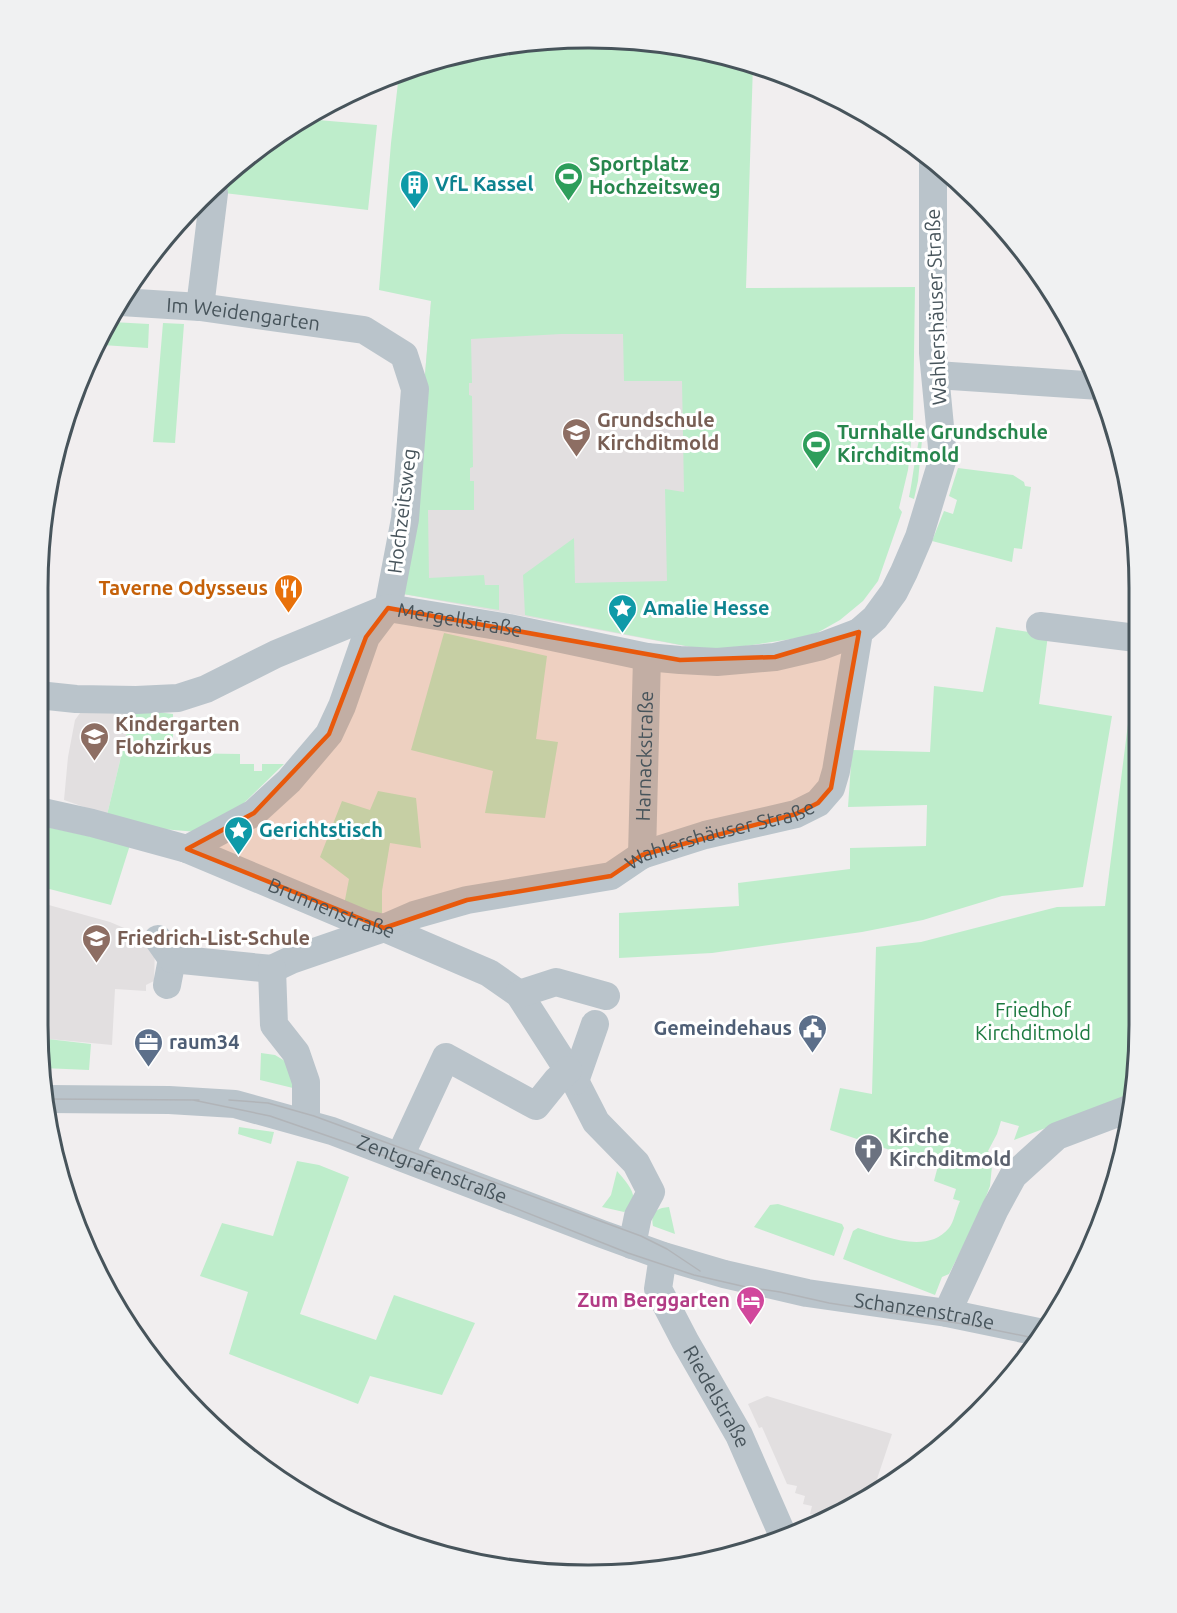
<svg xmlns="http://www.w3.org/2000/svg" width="1177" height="1613" font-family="Ubuntu,sans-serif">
	<rect width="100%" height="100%" fill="#f1eeef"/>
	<path fill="#e2dfe0" d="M431,301l313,23 -32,327 -309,-57 11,-85z
		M132,711l-25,104 -43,-15 4,-43 7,-37 5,-7z
		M38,902l72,20 40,17 5,9 -1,33 -8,4v6l-31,-2 -3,56 -73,-7 -1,-14z
		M767,1396l125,38 -19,57 -54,31 1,-6 -10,-2 2,-8 -9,-2 2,-8 -10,-3 2,-7 -10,-2 -25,-57 -3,1 -11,-24z"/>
	<path fill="#beedcb" d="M552,39l108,3 93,22 -7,224 169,-1 -2,137 -5,46 -9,38 3,4 -24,69 -15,20 -23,19 -23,13 -19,5 -86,13 -187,-36 -2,-40 51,-37 1,45 92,-2 -2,-92 19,3 -2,-111h-58l-1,-47h-62l-90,5 1,44h-3v12l3,1 1,71 -3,1v13h4v29h-46l1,68 55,-3 1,10h14v25l-96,-16 11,-85 17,-208 -52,-11 12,-147 8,-69 47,-18z
		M306,119l71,6 -9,85 -144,-17 2,-13 27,-28z
		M112,322l37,2 -1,24 -46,-3z
		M163,323l21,1 -9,119 -22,-1z
		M923,430l-5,51 -4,18 -5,-2c4,-16 7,-56 14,-67z
		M958,468l55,7 11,7 1,4 6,1 -9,62 -8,-1 -2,14 -80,-21 12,-30 9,3 4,-14 -8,-4z
		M996,627l52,8 -9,69 73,12 -29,171 -81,9 -79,24 -61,12 -150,21 -93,5v-45l120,-7 -1,-23 112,-14v-21l76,-2 1,-41 -79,2 4,-57 78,2 4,-66 49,6z
		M444,633l103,23 -11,83 22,3 -13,76 -60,-5 8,-42 -82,-21z
		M141,710l32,4v39l67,1v10h14v7h8v-7h22l-41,40 -46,28 -35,-3 -55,-14 25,-104z
		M1128,724l8,2 2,335 -5,34 -119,45 5,-14 -18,-5 -4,13 -9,17 5,5 -3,30 -11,29 -30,59 -7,3 -7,18 -92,-36 10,-28 5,-3c26,8 69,27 91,0 5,-6 7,-19 11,-27l-7,-2 3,-10 -22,-8 4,-15 -108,-36 10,-42 32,6 4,-147 45,-5 136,-35 48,-1z
		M378,791l38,7 5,50 -31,-5 -8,48v22l-8,4 -30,-12 5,-26 -29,-22 22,-56 28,9z
		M38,825l92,20 -19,60 -73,-19z
		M39,1038l52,6 -2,26 -46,-2z
		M261,1053l14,2 15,9 3,24 -33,-8z
		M239,1127l35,5 -3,12 -33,-10z
		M297,1161l22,4 30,12 -49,137 76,26 18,-45 81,28 -33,72 -72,-19 -12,28 -129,-50 19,-62 -48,-16 22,-53 51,13z
		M617,1171c11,13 27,29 7,41l-22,-5 9,-12z
		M778,1204l64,20 2,4 -10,28 -80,-29 16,-22z
		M669,1207l6,27 -22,-8c-3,-14 4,-18 16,-19z"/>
	<path fill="#8ddfe8" d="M353,91c1,9 -1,12 -9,17l-11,-4 -1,-2z"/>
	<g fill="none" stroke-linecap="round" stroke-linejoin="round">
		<g stroke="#bac4cb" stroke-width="28">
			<path id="s1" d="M121,302l79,5 164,23 40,25 11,34 -10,130 -17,89 -22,29 -24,69 -13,28 -40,47 -35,32 -67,36"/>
			<path d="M200,307l14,-114"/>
			<path d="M936,375l164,11"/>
			<path d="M1040,626l96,12"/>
			<path id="s2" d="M38,695l38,4 60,1 42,-2 28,-9 70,-35 112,-46 121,20 138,29 33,3 37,2 58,-5 47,-11 37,-14"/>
			<path id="s3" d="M38,811l54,12 95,26 176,74 21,5 105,45 30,21 56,87 21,41 40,41 15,29 -13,24 -6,29"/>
			<path id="s4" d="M642,855l5,-198"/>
			<path d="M158,939l14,20 -5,26"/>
			<path d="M172,959l100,10"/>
			<path id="s5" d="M272,969l19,-9 93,-32 30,-13 53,-15 144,-24 31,-21 63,-20 91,-21 22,-11 13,-15 5,-17 23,-139 16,-14 19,-26 10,-20 15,-35 24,-79 -10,-105v-192"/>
			<path d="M272,969l2,56 22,28 10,29v41"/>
			<path d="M519,994l37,-12 50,14"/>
			<path d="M575,1081l20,-57"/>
			<path id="s6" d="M47,1099l122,1 66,4 97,27 270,103 61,22 61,18 83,19 140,20 96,20"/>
			<path d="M400,1156l46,-99 90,49 21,-26 11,-10"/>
			<path id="s7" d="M663,1256l-5,33 27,52 54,94 45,103"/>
			<path d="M947,1313l48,-104 18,-33 44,-40 74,-28"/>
		</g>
		<path stroke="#b1b4b8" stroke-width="1.5" d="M47,1099l152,1
			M193,1100l77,16 107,37 251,100 66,22 52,12 34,5 49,11 141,22 69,14
			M229,1100l39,3 46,13 327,120 26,13 33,22"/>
	</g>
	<path fill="#e8590c" fill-opacity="0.2" stroke="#e8590c" stroke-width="4.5" stroke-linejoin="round" d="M388,608l292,52 95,-3 84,-25 -28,156 -13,15 -22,11 -154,41 -31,21 -144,24 -83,28 -197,-79 67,-36 75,-79 37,-97z"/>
	<defs>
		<symbol id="stadium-pin" viewBox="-11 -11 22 30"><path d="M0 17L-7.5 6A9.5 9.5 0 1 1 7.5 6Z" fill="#2e9e5b" stroke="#fff"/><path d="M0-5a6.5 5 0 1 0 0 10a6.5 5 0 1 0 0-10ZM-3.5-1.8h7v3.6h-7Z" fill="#fff"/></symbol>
		<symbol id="building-pin" viewBox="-11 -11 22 30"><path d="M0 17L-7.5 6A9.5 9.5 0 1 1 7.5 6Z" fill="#0f9aa8" stroke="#fff"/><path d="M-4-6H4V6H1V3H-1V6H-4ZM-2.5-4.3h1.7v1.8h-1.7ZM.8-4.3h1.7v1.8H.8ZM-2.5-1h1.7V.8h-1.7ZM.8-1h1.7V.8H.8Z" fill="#fff"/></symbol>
		<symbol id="school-pin" viewBox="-11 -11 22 30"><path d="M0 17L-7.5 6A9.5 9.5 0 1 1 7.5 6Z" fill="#8d6e63" stroke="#fff"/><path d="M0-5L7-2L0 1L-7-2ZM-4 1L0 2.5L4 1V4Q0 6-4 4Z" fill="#fff"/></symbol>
		<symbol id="restaurant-pin" viewBox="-11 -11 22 30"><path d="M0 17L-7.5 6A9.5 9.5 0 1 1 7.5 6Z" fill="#e8710a" stroke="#fff"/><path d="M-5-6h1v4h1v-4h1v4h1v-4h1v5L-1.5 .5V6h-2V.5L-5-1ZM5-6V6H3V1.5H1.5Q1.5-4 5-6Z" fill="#fff"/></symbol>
		<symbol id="sight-pin" viewBox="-11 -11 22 30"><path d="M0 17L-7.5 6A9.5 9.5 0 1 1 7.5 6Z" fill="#0f9aa8" stroke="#fff"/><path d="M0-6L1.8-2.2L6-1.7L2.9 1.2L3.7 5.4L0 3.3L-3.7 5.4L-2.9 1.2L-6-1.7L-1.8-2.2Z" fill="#fff"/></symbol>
		<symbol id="civic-pin" viewBox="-11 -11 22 30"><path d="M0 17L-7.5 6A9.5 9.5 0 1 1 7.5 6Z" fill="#5c6f8a" stroke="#fff"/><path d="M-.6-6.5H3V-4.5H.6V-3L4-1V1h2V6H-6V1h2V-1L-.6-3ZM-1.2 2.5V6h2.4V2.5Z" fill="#fff"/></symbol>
		<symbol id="office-pin" viewBox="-11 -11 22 30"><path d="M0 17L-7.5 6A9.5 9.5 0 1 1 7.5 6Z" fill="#5c6f8a" stroke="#fff"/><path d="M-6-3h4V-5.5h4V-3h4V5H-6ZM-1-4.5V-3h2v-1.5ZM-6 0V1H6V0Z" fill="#fff"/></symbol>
		<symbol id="church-pin" viewBox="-11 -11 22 30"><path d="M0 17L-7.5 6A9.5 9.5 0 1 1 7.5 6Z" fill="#6b7280" stroke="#fff"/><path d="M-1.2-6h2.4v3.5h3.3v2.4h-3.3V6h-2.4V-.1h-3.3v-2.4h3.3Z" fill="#fff"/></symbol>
		<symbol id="hotel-pin" viewBox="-11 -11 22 30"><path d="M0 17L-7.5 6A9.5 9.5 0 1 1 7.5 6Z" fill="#d1479c" stroke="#fff"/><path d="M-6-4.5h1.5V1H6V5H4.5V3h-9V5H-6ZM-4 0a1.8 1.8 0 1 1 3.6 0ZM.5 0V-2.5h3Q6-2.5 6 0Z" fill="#fff"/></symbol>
	</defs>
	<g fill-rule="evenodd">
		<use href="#stadium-pin" x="552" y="160" width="33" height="45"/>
		<use href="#building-pin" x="398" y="168" width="33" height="45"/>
		<use href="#school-pin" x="560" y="416" width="33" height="45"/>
		<use href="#stadium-pin" x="800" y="428" width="33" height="45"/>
		<use href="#restaurant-pin" x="272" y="572" width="33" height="45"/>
		<use href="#sight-pin" x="606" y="592" width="33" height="45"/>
		<use href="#school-pin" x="78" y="720" width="33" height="45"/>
		<use href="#sight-pin" x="222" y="814" width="33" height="45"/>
		<use href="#school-pin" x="80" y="922" width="33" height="45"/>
		<use href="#civic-pin" x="796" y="1012" width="33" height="45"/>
		<use href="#office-pin" x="132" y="1026" width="33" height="45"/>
		<use href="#church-pin" x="852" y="1132" width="33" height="45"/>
		<use href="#hotel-pin" x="734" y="1284" width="33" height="45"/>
	</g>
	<g text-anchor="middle" stroke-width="6" stroke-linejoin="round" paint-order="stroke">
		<g font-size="20" font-weight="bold" fill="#27864d" stroke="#fff" text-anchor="start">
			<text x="589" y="171">Sportplatz<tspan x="589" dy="23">Hochzeitsweg</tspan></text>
			<text x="837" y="439">Turnhalle Grundschule<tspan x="837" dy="23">Kirchditmold</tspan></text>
		</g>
		<g font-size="20" font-weight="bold" fill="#0d838f" stroke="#fff" text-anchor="start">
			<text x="435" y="191">VfL Kassel</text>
			<text x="643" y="615">Amalie Hesse</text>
			<text x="259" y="837">Gerichtstisch</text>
		</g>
		<g font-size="20" fill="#47545b" stroke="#fff">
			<text transform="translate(936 307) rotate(-92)" y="7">Wahlershäuser Straße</text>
			<text dy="7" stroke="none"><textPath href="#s1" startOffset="123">Im Weidengarten</textPath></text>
			<text transform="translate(402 511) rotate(-83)" y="7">Hochzeitsweg</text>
			<text dy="7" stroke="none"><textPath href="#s2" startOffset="442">Mergellstraße</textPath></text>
			<text dy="7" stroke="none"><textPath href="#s4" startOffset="99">Harnackstraße</textPath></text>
			<text dy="7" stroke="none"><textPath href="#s5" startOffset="471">Wahlershäuser Straße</textPath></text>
			<text dy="7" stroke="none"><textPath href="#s3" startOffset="310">Brunnenstraße</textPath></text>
			<text dy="7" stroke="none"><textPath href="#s6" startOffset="396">Zentgrafenstraße</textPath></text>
			<text dy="7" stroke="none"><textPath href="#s6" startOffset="910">Schanzenstraße</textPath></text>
			<text dy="7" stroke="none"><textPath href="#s7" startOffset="156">Riedelstraße</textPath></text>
		</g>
		<g font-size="20" font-weight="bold" fill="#785e54" stroke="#fff" text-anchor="start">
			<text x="597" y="427">Grundschule<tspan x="597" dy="23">Kirchditmold</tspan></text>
			<text x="115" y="731">Kindergarten<tspan x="115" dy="23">Flohzirkus</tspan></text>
			<text x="117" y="945">Friedrich-List-Schule</text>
		</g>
		<g font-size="20" font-weight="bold" fill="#c56008" stroke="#fff" text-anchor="end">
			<text x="268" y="595">Taverne Odysseus</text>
		</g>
		<g font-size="20" fill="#1b793f" stroke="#fff">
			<text x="1033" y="1017">Friedhof<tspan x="1033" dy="23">Kirchditmold</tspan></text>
		</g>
		<g font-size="20" font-weight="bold" fill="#4e5e75" stroke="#fff" text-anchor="end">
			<text x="792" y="1035">Gemeindehaus</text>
			<text x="169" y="1049" text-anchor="start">raum34</text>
		</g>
		<g font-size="20" font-weight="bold" fill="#5b616d" stroke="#fff" text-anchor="start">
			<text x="889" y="1143">Kirche<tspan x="889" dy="23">Kirchditmold</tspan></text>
		</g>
		<g font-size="20" font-weight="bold" fill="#b23c85" stroke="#fff" text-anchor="end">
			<text x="730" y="1307">Zum Berggarten</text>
		</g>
	</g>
	<path d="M0 0H1177V1613H0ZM588 48H589A540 540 0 0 1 1129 588V1025A540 540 0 0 1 589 1565H588A540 540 0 0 1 48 1025V588A540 540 0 0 1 588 48Z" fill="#f0f1f2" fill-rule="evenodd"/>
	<path fill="none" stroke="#47545b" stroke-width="3" d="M588 48H589A540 540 0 0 1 1129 588V1025A540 540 0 0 1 589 1565H588A540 540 0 0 1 48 1025V588A540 540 0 0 1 588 48Z"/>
</svg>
